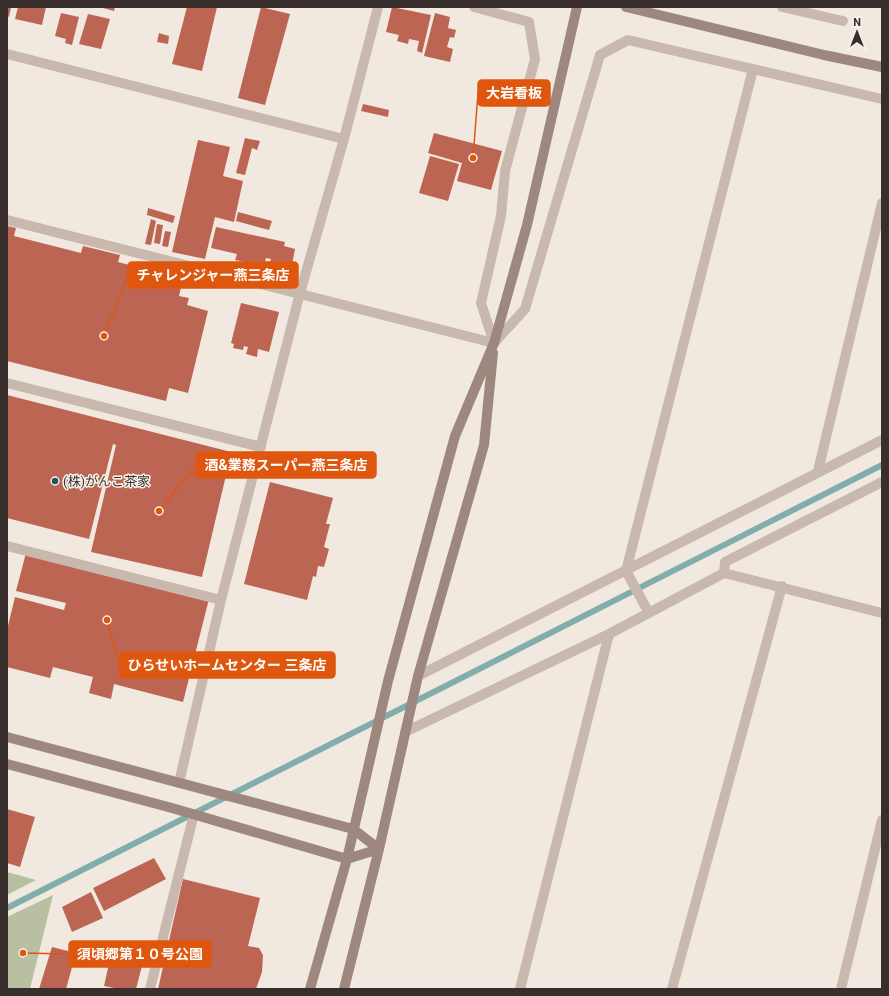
<svg xmlns="http://www.w3.org/2000/svg" width="889" height="996" font-family="Roboto,'Noto Sans JP',sans-serif">
	<rect width="100%" height="100%" fill="#f1e8e0"/>
	<path fill="#b8c0a1" d="M7,872l29,8 -29,15z
		M53,895l-23,94h-23v-72z"/>
	<g fill="none" stroke-linecap="round" stroke-linejoin="round">
		<path stroke="#81adab" stroke-width="6" d="M7,908l875,-443"/>
	</g>
	<path fill="#bd6553" d="M7,7h4l-2,10 -2,-1z
		M18,7h28l-4,18 -27,-6z
		M99,7h16l-1,4z
		M187,7h30l-15,64 -30,-7z
		M261,7l29,7 -25,91 -27,-7z
		M392,7l39,8 -9,38 -5,-2 2,-10 -10,-2 -1,5 -11,-3 2,-6 -13,-3z
		M61,13l18,4 -7,28 -7,-2 1,-4 -11,-3z
		M435,13l15,4 -2,11 8,2 -2,8 -4,-1 -3,10 6,2 -3,13 -26,-6z
		M88,14l22,5 -9,30 -22,-5z
		M159,33l10,3 -1,8 -11,-2z
		M363,104l26,6 -1,7 -27,-6z
		M434,133l68,18 -11,39 -34,-9 5,-18 -34,-10z
		M245,138l15,3 -3,9 -5,-2 -7,27 -9,-2z
		M198,140l32,7 -7,29 20,5 -9,41 -19,-5 -10,42 -33,-7z
		M430,156l29,8 -11,37 -29,-8z
		M148,208l27,8 -2,7 -26,-8z
		M238,212l34,9 -3,9 -33,-9z
		M151,219l5,2 -5,24 -6,-1z
		M157,224l6,1 -3,19 -6,-1z
		M7,226l9,2 -2,8 67,17 2,-7 37,9 -2,7 65,17 -4,17 10,2 -2,7 21,6 -20,82 -19,-5 -3,13 -159,-40z
		M216,227l69,15 -1,4 11,3 -3,16 -6,-1 -3,13 -16,-3 4,-15 -5,-1 -3,13 -18,-4 1,-5 -11,-2 2,-6 -26,-6z
		M165,231l6,1 -3,15 -6,-1z
		M241,303l38,9 -10,40 -11,-3 -1,8 -11,-3 2,-7 -4,-1 -1,4 -10,-2 1,-4 -3,-1z
		M7,395l236,60 -6,20 -10,-4 -25,106 -111,-25 25,-107 -3,-1 -24,95 -82,-21z
		M270,482l63,16 -7,26h4l-6,23 5,2 -5,18 -6,-1 -2,11 -3,-1 -6,24 -63,-16z
		M26,553l183,46 -26,103 -69,-18 -3,15 -22,-6 4,-16 -40,-10 -3,11 -43,-11v-37l8,-33 49,13 2,-7 -50,-12z
		M7,809l28,8 -15,50 -13,-4z
		M154,858l12,21 -62,32 -11,-23z
		M183,879l77,19 -12,48 11,2 4,7 -1,17 -6,17h-98z
		M91,892l12,26 -31,14 -10,-25z
		M52,947l24,6 -10,36h-27z
		M112,950l32,8 -8,31h-17l-15,-3z"/>
	<g fill="none" stroke-linecap="round" stroke-linejoin="round">
		<path stroke="#c9b8ad" stroke-width="10" d="M474,7l55,15 6,37 -30,112 -4,45 -20,87 13,40
			M782,7l61,14
			M7,54l337,85
			M7,220l487,123
			M494,343l31,-34 75,-254 28,-15 254,59
			M7,383l254,64
			M818,471l64,-268
			M7,546l214,54
			M724,573l1,-11 157,-80
			M649,613l-23,-42 127,-502
			M418,676l464,-236
			M405,732l204,-98 115,-61 158,40
			M179,783l42,-183 79,-307 44,-154 34,-132
			M150,989l44,-175
			M520,989l89,-355
			M672,989l110,-403
			M841,989l41,-169"/>
		<path stroke="#9d877e" stroke-width="10" d="M626,7l198,48 58,12
			M7,737l346,92 26,20
			M7,764l165,44 175,51 32,-10
			M310,989l37,-130 41,-178 67,-245 39,-93 33,-118 50,-218
			M344,989l35,-140 39,-173 66,-231 9,-92"/>
	</g>
	<circle fill="#235756" stroke="#f9f3ed" stroke-width="1.5" cx="55" cy="481" r="4"/>
	<g text-anchor="middle" stroke-width="3" stroke-linejoin="round" paint-order="stroke">
		<g font-size="13" fill="#382e2b" stroke="#f9f3ed" text-anchor="start">
			<text x="63" y="486">(株)がんこ茶家</text>
		</g>
	</g>
	<path fill="none" stroke="#df570e" stroke-width="1.5" d="M473 158L478 93M104 336L128 275M159 511L196 465M107 620L120 665M23 953L69 954"/>
	<g fill="#df570e" stroke="#f9f3ed" stroke-width="1.5">
		<circle cx="473" cy="158" r="4"/>
		<circle cx="104" cy="336" r="4"/>
		<circle cx="159" cy="511" r="4"/>
		<circle cx="107" cy="620" r="4"/>
		<circle cx="23" cy="953" r="4"/>
	</g>
	<g fill="#df570e" stroke="#df570e" stroke-width="1.5">
		<rect x="478" y="80" width="72" height="26" rx="4"/>
		<rect x="128" y="262" width="170" height="26" rx="4"/>
		<rect x="196" y="452" width="180" height="26" rx="4"/>
		<rect x="120" y="652" width="215" height="26" rx="4"/>
		<rect x="69" y="941" width="142" height="26" rx="4"/>
	</g>
	<g font-size="14" text-anchor="middle" font-weight="bold" fill="#fff">
		<text x="514" y="98">大岩看板</text>
		<text x="213" y="280">チャレンジャー燕三条店</text>
		<text x="286" y="470">酒&amp;業務スーパー燕三条店</text>
		<text x="227" y="670">ひらせいホームセンター 三条店</text>
		<text x="140" y="959">須頃郷第１０号公園</text>
	</g>
	<rect width="889" height="996" fill="none" stroke="#382e2b" stroke-width="16"/>
	<g transform="translate(857 32)" stroke="#f9f3ed" stroke-width="3" paint-order="stroke">
	<path d="M0-3L7 15L0 10L-7 15Z" fill="#382e2b"/>
	<text y="-6" font-size="11" font-weight="bold" text-anchor="middle" fill="#382e2b">N</text>
	</g>
</svg>
